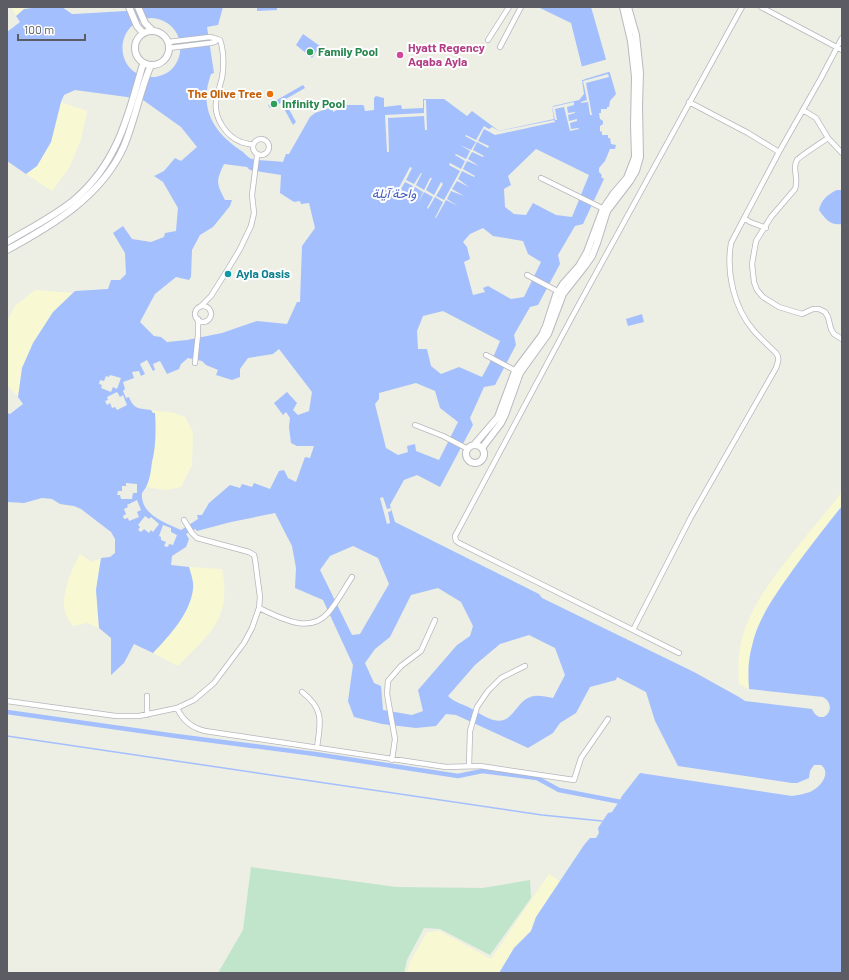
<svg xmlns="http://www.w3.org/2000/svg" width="849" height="980" font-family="Barlow,Vazirmatn,sans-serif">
	<rect width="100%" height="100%" fill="#edeee4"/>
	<path fill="#c0e5ca" d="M251,867l145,20 87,1 47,-8 1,18 -41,57 -50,-26 -16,-1 -17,32 -3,13h-186l25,-43z"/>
	<path fill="#f8f9d3" d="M11,7h43l-38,9z
		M61,102l26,9 -6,29 -12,28 -17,23 -26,-17 11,-8 14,-24z
		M35,290l38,3 -20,19 -31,56 -4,29 -11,-12v-64l8,-15z
		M151,410l23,3 11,4 8,15 -1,33 -11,22 -15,3 -20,-3c6,-25 11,-49 9,-74h-2z
		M842,492v14l-27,34 -36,50 -15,23 -8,17 -4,15 -4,20 1,24 -10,-5c-1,-19 -1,-37 6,-55 11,-31 33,-58 54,-84 14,-18 29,-35 43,-53z
		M80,554l12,8 9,-4 -5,32 3,38 -11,-5 -15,3c-3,-4 -7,-9 -8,-14 -4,-19 6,-41 15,-58z
		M189,567l33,2c10,49 -12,65 -44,97l-25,-13c16,-17 37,-39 40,-64 1,-7 -2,-15 -4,-22z
		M549,874l11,7 -24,36 -5,14 -17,17 -15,25h-92l3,-11 17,-30 13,-1 51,28z"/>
	<path fill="#a4bffd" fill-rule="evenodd" d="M39,7h23l10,7h2l52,-3 19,-4h78l-5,18 -11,2 7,46 -3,1c-12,33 1,57 29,76 4,2 8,8 12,9 10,2 21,2 31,3l3,-8h3l21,-37 5,-4 17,-6 1,5 13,-7h17l1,1 1,5 9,-1v-12l2,-2 8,2v9l17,-2 1,4 21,-1v-9h21l23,17 5,-5 27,20 55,-12 -2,-11 1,-2 26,-6 5,-6 -2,-14 3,-1 -14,-56 -33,-16h53l25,87 -6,7 -1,6h-2v2h-6v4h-2l1,6 3,2v3l-3,2v5l2,1v3h6v3h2l1,6 5,1 -1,4h-5l-5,12 -6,7v4l3,3 -1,2 3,2 -21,45 -8,2 -17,29 2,9 -22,41 -8,2 -16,28 2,10 -21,40 -11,2 -14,31 3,7 -33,62 -23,-12 -13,5 -14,25 5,17 144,72 3,4 152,74 45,25 6,4 67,8c9,20 28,-2 11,-12l-74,-8c-1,-15 -1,-28 3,-43 6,-28 24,-52 40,-75 16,-22 33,-44 50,-65v467h-343l15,-25 17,-17 5,-14 48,-72 6,-7h6l3,-5 -1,-5 10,-15 4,-1 6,-9h3l1,-3h-2l2,-4 18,-23 152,23c6,-1 12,-2 18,-4 10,-4 22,-19 11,-27h-7l-4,6 -1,7 -12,5h-5l-114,-17 -23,-45 -9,-29 -29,-15 -1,3 -26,7 -14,26 -16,10 -7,10 -25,15 -72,-33 -10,-1 -10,12 -20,2 -34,-4 -28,-7 -6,-16 5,-36 -30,-65 -28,-12 1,-20 -4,-22 -17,-33 -44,9 -34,9 -2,-2 -9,5 3,5 -3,8 -14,9 -1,9 18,2c2,7 5,15 4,22 -3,25 -24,47 -40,64l-19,-9 -10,19 -13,12v-37l-12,-10 -3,-38 5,-32 9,-1 5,-4v-14l-4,-7 -30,-23 -7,-3 -14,-2 -8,-5 -10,-1 -18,5 -17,-1v-89l3,1 13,-10 -5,-7 4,-29 11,-25 20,-31 22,-21 33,-2 3,-9h9l6,-6 -1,-21 -12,-20 10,-7 9,13 19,3 13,-5 1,-4 11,-2 2,-23 -15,-26 -9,-6 10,-5 11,-13 6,3 16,-14 -16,-20 -38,-27 -16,-3 -52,-7 -11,5 -3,7 -10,40 -14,24 -11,8 -19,-13v-129l13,-10 -4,-6 8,-7zM152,18c40,4 36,60 -2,59 -37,-2 -37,-57 2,-59zM536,149l53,26 -17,42 -16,-2 -23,-12 -7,12 -12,-1 -9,-7 -1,-18 7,-4 -3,-9zM224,164l23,3 3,3 31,5 -1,18 14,9 6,-1 1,3 8,-1 6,25 -13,18 -2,56h-3l-10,22 -30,-3 -35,12 -35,7 -20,2 -6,-5 -7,-1 -14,-14 15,-28 21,-17 13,3 2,-3 1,-27 8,-15 13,-8 17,-21 2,-6h-7c-9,-17 -9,-19 -1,-36zM483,228l10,8 30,5 5,13 13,8 -17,35 -13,2 -23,-13 -5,2 2,4 -12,3 -9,-33 6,-3 -3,-12 -4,-5 7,-8zM443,311l57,30 -5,12 -13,24 -23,-10 -18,7 -10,-8 -4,-17h-9l-1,-18 6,-15zM279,349l33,43 -3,19 -11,4 -5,-5 4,-7 -10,-11 -13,11 9,12 3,-3 4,6 -1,9 2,16 6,3h17l-4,12 -5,-1 -9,25 -8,-4 -4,-8 -5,1 -9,18 -16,-6 -2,4 -10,-3 -2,4 -10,-3 -21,18 -7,12h-5l1,4 -17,11c-15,-7 -37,-14 -39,-32 -1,-6 2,-7 4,-11 4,-7 5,-17 6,-25 4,-15 4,-33 3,-49h-2l-2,-3c-12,-2 -17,0 -22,-13l-3,1 -3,-7 2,-2 -2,-7 11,-4 -2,-6 7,-1 2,5 4,-2 -5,-10 7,-4 6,11 2,-1 -2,-6 7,-3 7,13 12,-5 2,-5 7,-6 14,3 4,4 12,5 -2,5 16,5 8,-3v-8l8,-11 25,-4zM110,375l11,3 -4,11 -4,-2 -2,5 -10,-4 1,-3 -3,-1 1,-4 4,1 2,-5 3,1zM416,383l19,8 5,17 18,14 -19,38 -23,-9 -1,-7 -8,2 1,6 -10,3 -12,-7 -11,-44 4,-5v-6zM117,392l3,5 3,-2 4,10 -10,5 -2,-3 -3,1 -2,-5 -3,2 -2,-4 3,-1 -1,-3zM126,483l11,1v9h-4l-1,6h-11l-1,-4h-3l1,-4h4v-5h4zM137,500l4,10 -4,2 2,5 -10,4 -1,-3 -4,1 -1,-3 3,-2 -2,-5 4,-2 -1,-2zM145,516l4,3 2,-2 8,7 -6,8 -2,-2 -2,3 -5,-4 -3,3 -3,-2 2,-3 -2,-2zM163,525l8,3v4l6,3 -4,10 -4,-1 -1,3 -4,-1 2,-4 -5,-2v-3l-2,-1zM353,546l25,12 11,26 -29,50 -8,1 -32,-65 10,-14zM438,588l23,14 12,24 -3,10 -13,9 -39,45 5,21 -11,4 -29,-5 -2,-24 -7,-3 -9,-20 10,-14 15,-12 21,-42zM529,635l26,13 10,27 -12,23c-6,-1 -13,-3 -19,-2 -20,3 -20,34 -46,22 -5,-2 -10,-6 -16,-9 -9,-5 -17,-6 -24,-13l27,-31 25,-21z
		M257,7h20v3l-20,1z
		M303,34l17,12 -8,12 -16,-13z
		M303,85l2,3 -21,12 12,22 -3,3 -12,-22 -11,5 -2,-3z
		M837,190h5v34c-11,2 -17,-5 -23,-14 2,-10 9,-16 18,-20z
		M642,314l2,8 -16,4 -2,-7z"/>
	<path fill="#edeee4" d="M608,59l4,12 -30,9 -1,-2 2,-1 -3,-10z
		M608,74l1,3 -23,6 6,32h-2l-2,-13 -7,1v-1l6,-2 -4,-19z
		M424,100h2l1,30h-2l-1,-14 -36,2 1,34h-2l-2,-37 39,-2z
		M574,102v3l-7,2 1,6 7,-1v1l-7,2 1,6 8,-2v2l-7,2 1,6 7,-1 1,1 -9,2 -6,-24 -9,2 2,11h-2l-3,-13z
		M554,120l1,2 -60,13 -11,-6 -6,12 11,5 -1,2 -11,-6 -4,8 11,6 -1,1 -11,-5 -4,7 11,7 -12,-5 -4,8 12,7 -1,1 -12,-6 -4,8 11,8 -12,-6 -5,8 12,7 -13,-5 -4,8 11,7 -12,-6 -10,18h-1l8,-16 -8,-5 -7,12 -1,-1 6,-11 -9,-5 -6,11 5,-11 -8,-5 -7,12 -1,-1 6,-12 -8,-4 -7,12 -2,-1 14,-26 2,1 -6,12 8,4 7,-11h1l-6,12 8,5 6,-12h2l-6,12 8,5 7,-13 2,2 -7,12 8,4 16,-29 -11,-6 1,-2 11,6 4,-8 -10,-6 1,-1 10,5 4,-8 -10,-6 11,5 5,-8 -11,-6 1,-1 10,5 8,-14 5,3 3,-2 7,4z
		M383,497l4,12 4,-1v3l-3,1 2,11 -3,1 -7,-26z"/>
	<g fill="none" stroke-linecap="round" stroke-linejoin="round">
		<path stroke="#a4bffd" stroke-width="1.5" d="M7,736l535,79 60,6"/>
		<path stroke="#a4bffd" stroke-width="4.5" d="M7,712l169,24 139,18 143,22 24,-5 55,7 22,12 62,12"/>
		<defs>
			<path id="street" d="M761,7l81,43
				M488,40l21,-33
				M168,42l42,-5 4,1 6,2c4,11 4,27 2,38 -2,8 -5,16 -6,24 -2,16 10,34 25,40 3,1 8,2 12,3
				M500,47l21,-40
				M169,48l41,-5 5,-1 2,-3
				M689,102l59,31 31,19
				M803,110l13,8 12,20
				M253 147a8 8 0 1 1 16 0a8 8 0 1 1-16 0Z
				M842,153l-14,-15c-6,4 -29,19 -31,22 -1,2 -2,6 -2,7 0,8 3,14 0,22l-24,28 -15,24 -4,23 2,18 3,8 6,7 16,10 23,7 11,-5h6l6,3 3,5 3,12 3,5 8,5
				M541,178l65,32
				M744,218l6,4 16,6
				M527,275l34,18
				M195 314a8 8 0 1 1 16 0a8 8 0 1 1-16 0Z
				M200,307l11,-11 17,-27 12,-20 11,-23 3,-13 -2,-18 5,-39 2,-1
				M486,355l32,17
				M195,363l3,-29v-15
				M415,425l28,11 25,13
				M259,608c20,9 50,27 69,5 9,-10 16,-24 24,-36
				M633,630l58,-113 85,-149c2,-6 4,-10 0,-15 -7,-7 -15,-14 -22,-22 -20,-23 -28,-58 -23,-88l48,-91 42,-74 21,-40
				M679,653l-220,-110 -3,-2 -1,-5 117,-219 170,-310
				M302,692c22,17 19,29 15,55
				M7,701l109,15h23l38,-8 17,-8 20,-17 30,-40 8,-15 7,-20 1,-11 -5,-38 -1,-4 -5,-3 -52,-14 -5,-5 -8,-13
				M177,708c6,13 15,20 28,23l241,36 34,-1 94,14 7,-22 27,-39
				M147,715v-19
				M392,760l3,-21 -8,-45 1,-13 13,-15 20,-15 14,-31
				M469,766l1,-35 7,-24 11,-16 13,-13 24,-12"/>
			<path id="secondary" d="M129,7l8,19 6,7
				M138,7l7,16 7,7
				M135 48a17 17 0 1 1 34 0a17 17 0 1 1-34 0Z
				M7,242c22,-13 46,-25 67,-42 42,-35 54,-82 68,-133l2,-4
				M7,250c46,-25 95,-54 117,-104 11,-26 16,-56 27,-81
				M474,445l24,-28 17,-46 27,-36 4,-9 10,-31 7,-11 16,-18 8,-14 16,-43 11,-16 13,-15 8,-21 -1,-32 1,-48 -4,-36 -8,-34
				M466 454a9 9 0 1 1 18 0a9 9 0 1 1-18 0Z
				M482,448l19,-25 4,-8 15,-42 28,-39 15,-40 22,-28 7,-10 5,-13 10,-32 23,-30 6,-10 4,-14 -1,-51 1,-33 -4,-38 -8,-28"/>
		</defs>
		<use href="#street" stroke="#b6b7bd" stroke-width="6"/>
		<use href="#secondary" stroke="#b9bac1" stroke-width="8"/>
		<use href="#street" stroke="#fff" stroke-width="4.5"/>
		<use href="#secondary" stroke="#fff" stroke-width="6"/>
	</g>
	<g fill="#2e9e5b" stroke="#fff" stroke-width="1.5">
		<circle cx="310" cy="52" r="4"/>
		<circle cx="274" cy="104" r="4"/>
	</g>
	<circle fill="#d1479c" stroke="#fff" stroke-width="1.5" cx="400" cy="55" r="4"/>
	<circle fill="#e8710a" stroke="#fff" stroke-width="1.5" cx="270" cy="94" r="4"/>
	<circle fill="#0f9aa8" stroke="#fff" stroke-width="1.5" cx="228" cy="274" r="4"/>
	<g text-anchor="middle" stroke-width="4" stroke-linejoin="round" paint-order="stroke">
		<g font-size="12" font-weight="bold" fill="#b23c85" stroke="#fff" text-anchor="start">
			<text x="408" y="52">Hyatt Regency<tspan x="408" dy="14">Aqaba Ayla</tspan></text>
		</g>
		<g font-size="12" font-weight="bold" fill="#27864d" stroke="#fff" text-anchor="start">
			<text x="318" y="56">Family Pool</text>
			<text x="282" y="108">Infinity Pool</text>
		</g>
		<g font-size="12" font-weight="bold" fill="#c56008" stroke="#fff" text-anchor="end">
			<text x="262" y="98">The Olive Tree</text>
		</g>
		<g font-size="12" font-weight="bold" fill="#0d838f" stroke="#fff" text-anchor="start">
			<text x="236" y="278">Ayla Oasis</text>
		</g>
		<g font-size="13" font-style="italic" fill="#4761c1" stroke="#fff">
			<text x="394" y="198">واحة آيلة</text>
		</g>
	</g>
	<rect width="849" height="980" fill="none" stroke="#5c5d64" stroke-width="16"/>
	<path d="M18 34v6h67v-6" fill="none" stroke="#5c5d64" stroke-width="2"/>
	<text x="24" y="34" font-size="12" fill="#5c5d64" stroke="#ffffff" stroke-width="3" paint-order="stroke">100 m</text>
</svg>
